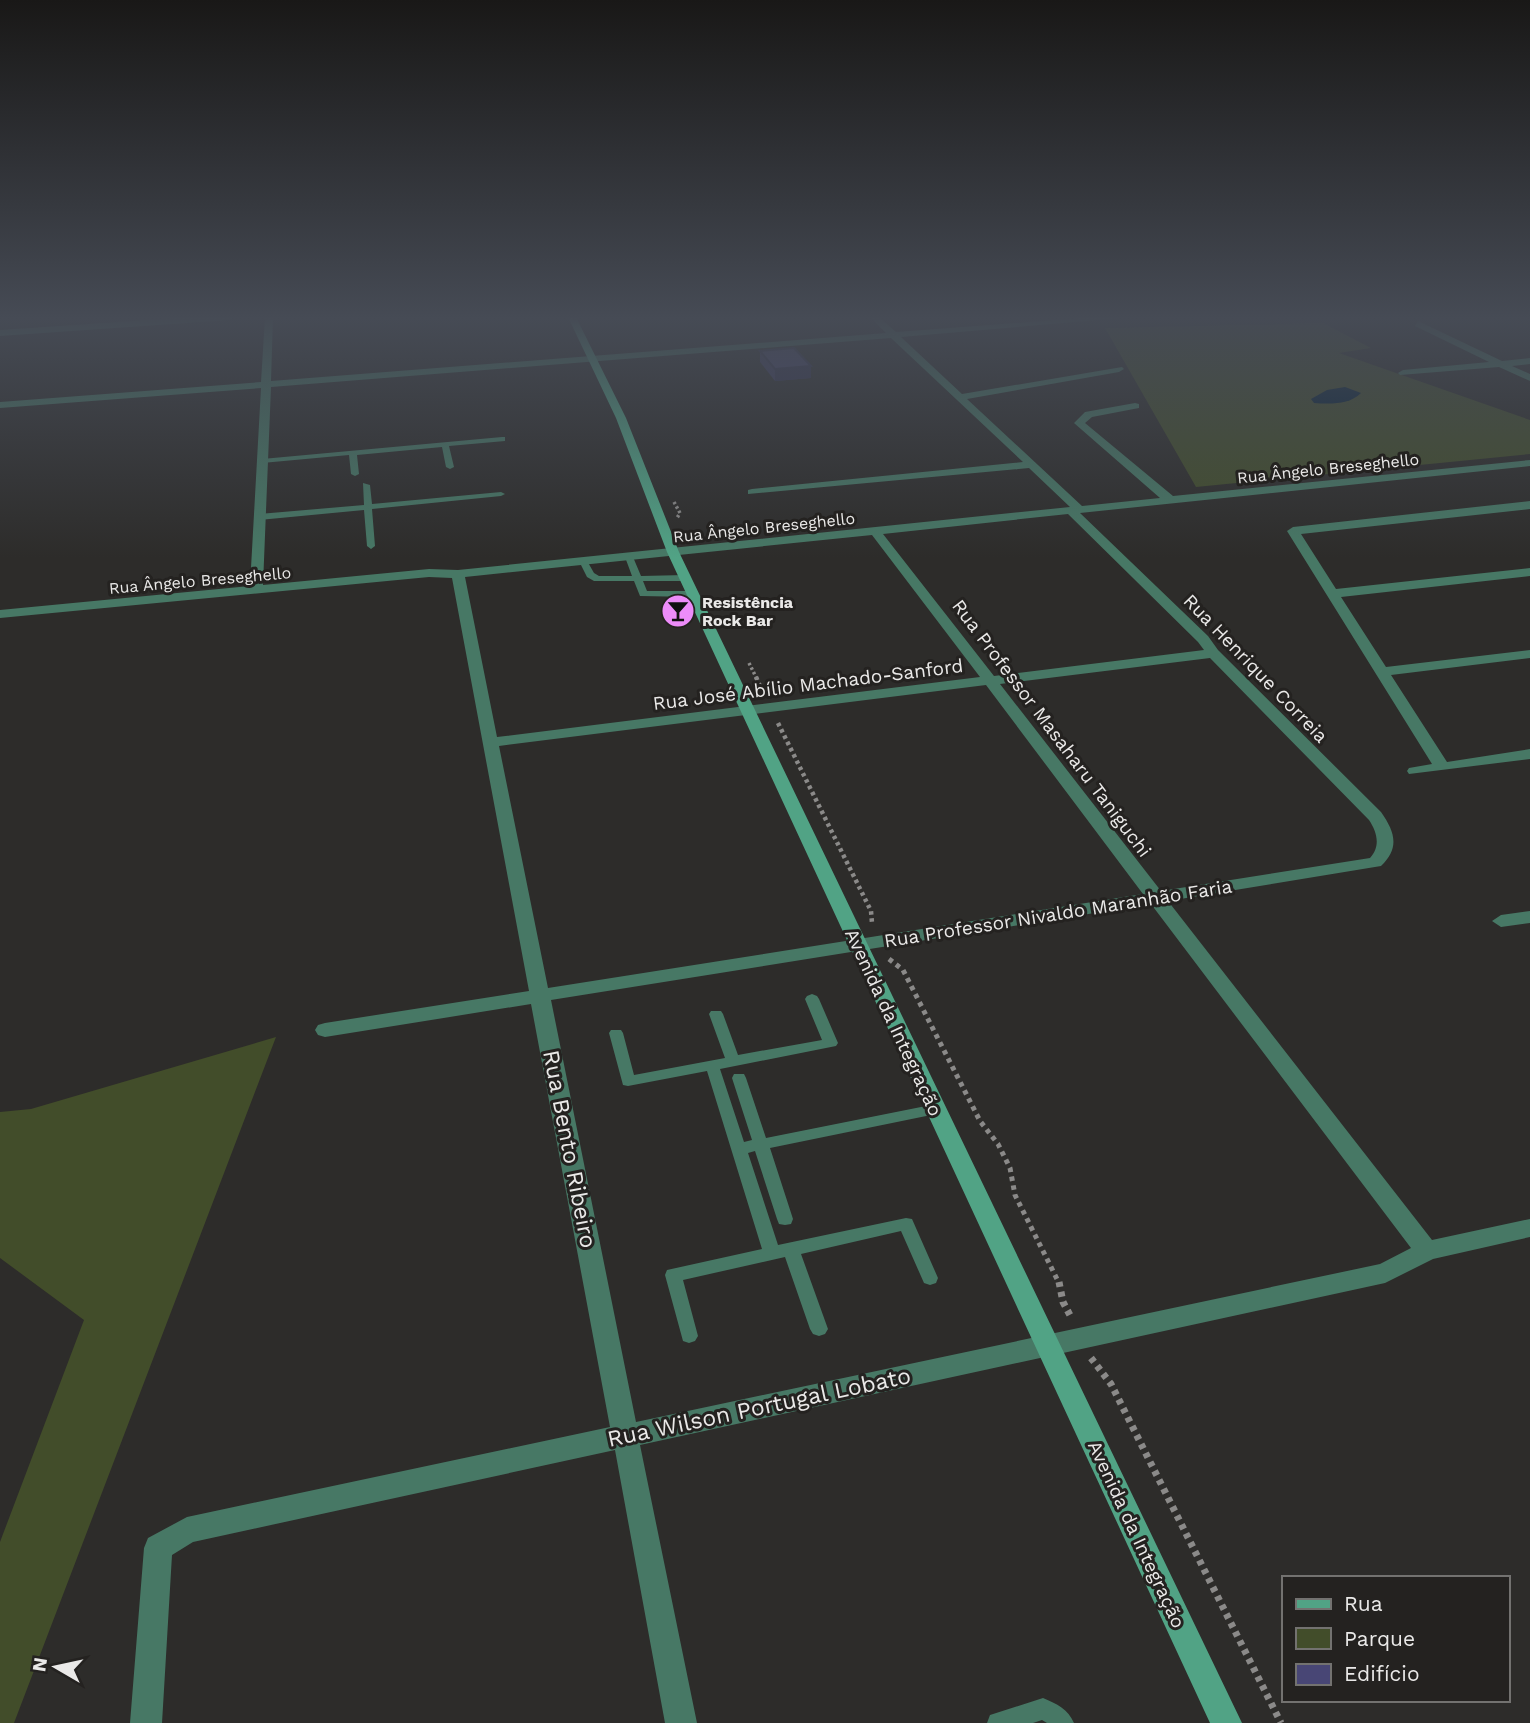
<svg xmlns="http://www.w3.org/2000/svg" width="1530" height="1723" font-family="'Work Sans',sans-serif">
	<rect width="100%" height="100%" fill="#2d2c2a"/>
	<path fill="#424d2a" d="M1323,323l48,25 -32,5 191,67v34l-334,33 -91,-159z
		M276,1037l-262,686h-14v-181l84,-222 -84,-62v-146l31,-3z"/>
	<path fill="#011e38" d="M1345,387l16,6c-12,12 -31,11 -47,10l-3,-4 16,-9z"/>
	<g fill="none" stroke-linecap="round" stroke-linejoin="round">
		<path stroke="#8b8a89" stroke-width="3.5" stroke-dasharray="2.5 2.5" stroke-linecap="butt" d="M674,502l6,11 -3,5
			M749,663l8,16"/>
		<path stroke="#8b8a89" stroke-width="4.5" stroke-dasharray="3.5 3.5" stroke-linecap="butt" d="M756,677l7,16
			M778,723l93,188 1,12"/>
		<path stroke="#8b8a89" stroke-width="5" stroke-dasharray="4.5 4.5" stroke-linecap="butt" d="M889,959l14,11 77,151 18,23 12,24 5,27 44,88"/>
		<path stroke="#8b8a89" stroke-width="7" stroke-dasharray="5 5" stroke-linecap="butt" d="M1059,1282l4,20 9,17
			M1091,1358l20,26 170,339"/>
		<path fill="#477865" fill-rule="evenodd" d="M502,437h3v4l-56,5 5,21 -4,2 -4,-2 -4,-20 -85,8 2,19 -4,2 -4,-2 -2,-19 -87,8 -4,-2 4,-2z
			M363,483l7,2 2,19 129,-12 4,2 -4,2 -129,13 3,37 -4,3 -4,-3 -3,-36 -105,10 -4,-3 4,-3 105,-9z
			M629,554l4,3 8,19 44,-1 5,3 -5,3h-42l4,10h46l5,3 -5,3 -53,-1 -6,-15h-40l-7,-4 -8,-16 7,-2 8,14 5,3h33l-7,-19z
			M812,994l5,2 2,3 19,44 -2,3 -116,23 24,73 8,-2 -20,-62 2,-4h10l2,4 20,60 170,-34 5,1 3,4 -3,4 -5,1 -166,34 23,71 -2,5 -6,1 -6,-1 -2,-5 -22,-68 -7,2 30,92 128,-27 6,1 26,59 -2,5 -6,2 -6,-2 -23,-52 -100,23 27,75 -3,5 -6,2 -6,-2 -3,-5 -25,-72 -102,23 15,56 -3,5 -6,2 -6,-2 -18,-66 2,-5 95,-21 -55,-178 -79,15 -5,-1 -14,-52 2,-3h10l2,3 11,42 91,-17 -16,-44 2,-3h10l2,3 15,41 84,-15 -17,-41 2,-3z
			M1043,1698c14,6 25,11 31,25h-27l-5,-3 -9,3h-46l3,-8z"/>
		<path fill="#477865" fill-rule="evenodd" d="M192,317h42l-4,3 -230,16v-6z
			M265,317h8l-2,64 615,-48 -16,-16h9l17,15 199,-15h38l-232,20 61,57 160,-27 2,2 -5,3 -152,27 115,107 78,-8 -86,-75 11,-11 50,-9 4,1v4l-47,9 -7,6 88,73 357,-36v6l-450,47 128,123 10,14 163,162c14,20 19,36 0,54l-213,35 264,339 98,-21v18l-97,22 -48,24 -745,162 57,278h-32l-50,-273 -422,92 -21,13 -10,168h-32l14,-175 4,-10 39,-21 423,-90 -79,-423 -206,33 -7,-2 -3,-5 3,-5 7,-2 204,-32 -77,-413 -23,-1 -429,41v-8l250,-24 11,-198 -261,20v-6l261,-20zM891,338l132,124 -271,27 -4,1v4l281,-26 41,39 -612,63 -29,-1 -166,16 8,-198zM1068,514l130,128 6,8 -210,26 -111,-142zM872,535l108,142 -483,60 -32,-160zM1210,658l159,162c8,12 12,26 1,38l-209,33 -161,-207zM986,685l157,209 -595,94 -49,-242zM1151,904l260,344 -31,16 -744,158 -85,-422z
			M1418,321l84,40 28,-3v6l-18,2 18,8v7l-31,-14 -99,8 -2,-2 5,-3 86,-8 -74,-36z
			M1530,501v8l-229,25 35,55 194,-21v8l-189,21 45,70 144,-17v8l-139,17 56,87 83,-13v10l-121,15 -2,-3 2,-3 23,-4 -145,-233 6,-4z
			M1530,911v12l-29,4 -9,-6 9,-6z"/>
		<path fill="#51a385" fill-rule="evenodd" d="M568,317h8l50,101 53,134 563,1171h-32l-543,-1171 -51,-134z"/>
	</g>
	<path fill="#3e3c65" d="M760,351l51,27 -36,3 -15,-19z"/>
	<path fill="#323152" d="M811,366v12l-36,3v-12z"/>
	<path fill="#484675" stroke="#323152" stroke-width="2" d="M794,348l17,18 -36,3 -15,-18z"/>
	<linearGradient id="sky" x2="0" y2="1"><stop stop-color="#191817"/><stop offset="0.57" stop-color="#464b55"/><stop offset="1" stop-color="#464b55" stop-opacity="0"/></linearGradient>
	<rect width="1530" height="558" fill="url(#sky)"/>
	<defs>
		<symbol id="bar-disc" viewBox="-11 -11 22 22"><circle r="9.5" fill="#ed8cf9" stroke="#242220"/><path d="M-6-5H6L.8 .8V4.5H3.5V6h-7V4.5H-.8V.8Z" fill="#111"/></symbol>
	</defs>
	<g fill-rule="evenodd">
		<use href="#bar-disc" x="659" y="592" width="38" height="38"/>
	</g>
	<g text-anchor="middle" stroke-width="6" stroke-linejoin="round" paint-order="stroke">
		<g font-size="16" fill="#eae9e8" stroke="#242220">
			<text transform="translate(1328 468) rotate(-6)" y="6">Rua Ângelo Breseghello</text>
			<text transform="translate(764 527) rotate(-6)" y="6">Rua Ângelo Breseghello</text>
			<text transform="translate(200 580) rotate(-5)" y="6">Rua Ângelo Breseghello</text>
		</g>
		<g font-size="16" font-weight="bold" fill="#eae9e8" stroke="#242220" text-anchor="start">
			<text x="702" y="608">Resistência<tspan x="702" dy="18">Rock Bar</tspan></text>
		</g>
		<g font-size="19" fill="#eae9e8" stroke="#242220">
			<text transform="translate(1256 668) rotate(46)" y="7">Rua Henrique Correia</text>
			<text transform="translate(808 684) rotate(-7)" y="7">Rua José Abílio Machado-Sanford</text>
			<text transform="translate(1052 728) rotate(53)" y="7">Rua Professor Masaharu Taniguchi</text>
			<text transform="translate(1058 913) rotate(-9)" y="7">Rua Professor Nivaldo Maranhão Faria</text>
			<text transform="translate(894 1022) rotate(65)" y="7">Avenida da Integração</text>
			<text transform="translate(1137 1534) rotate(65)" y="7">Avenida da Integração</text>
		</g>
		<g font-size="23" fill="#eae9e8" stroke="#242220">
			<text transform="translate(570 1149) rotate(79)" y="8">Rua Bento Ribeiro</text>
			<text transform="translate(759 1407) rotate(-12)" y="8">Rua Wilson Portugal Lobato</text>
		</g>
	</g>
	<rect x="1282" y="1576" width="228" height="126" fill="#242220" stroke="#737270" stroke-width="2"/>
	<rect x="1296" y="1599" width="35" height="10" fill="#51a385" stroke="#737270" stroke-width="2"/>
	<text x="1344" y="1611" font-size="21" fill="#eae9e8">Rua</text>
	<rect x="1296" y="1628" width="35" height="21" fill="#424d2a" stroke="#737270" stroke-width="2"/>
	<text x="1344" y="1646" font-size="21" fill="#eae9e8">Parque</text>
	<rect x="1296" y="1664" width="35" height="21" fill="#484675" stroke="#737270" stroke-width="2"/>
	<text x="1344" y="1681" font-size="21" fill="#eae9e8">Edifício</text>
	<g transform="translate(56 1667) rotate(279)" stroke="#242220" stroke-width="5" paint-order="stroke">
	<path d="M0-5L12 26L0 18L-12 26Z" fill="#eae9e8"/>
	<text y="-10" font-size="19" font-weight="bold" text-anchor="middle" fill="#eae9e8">N</text>
	</g>
</svg>
